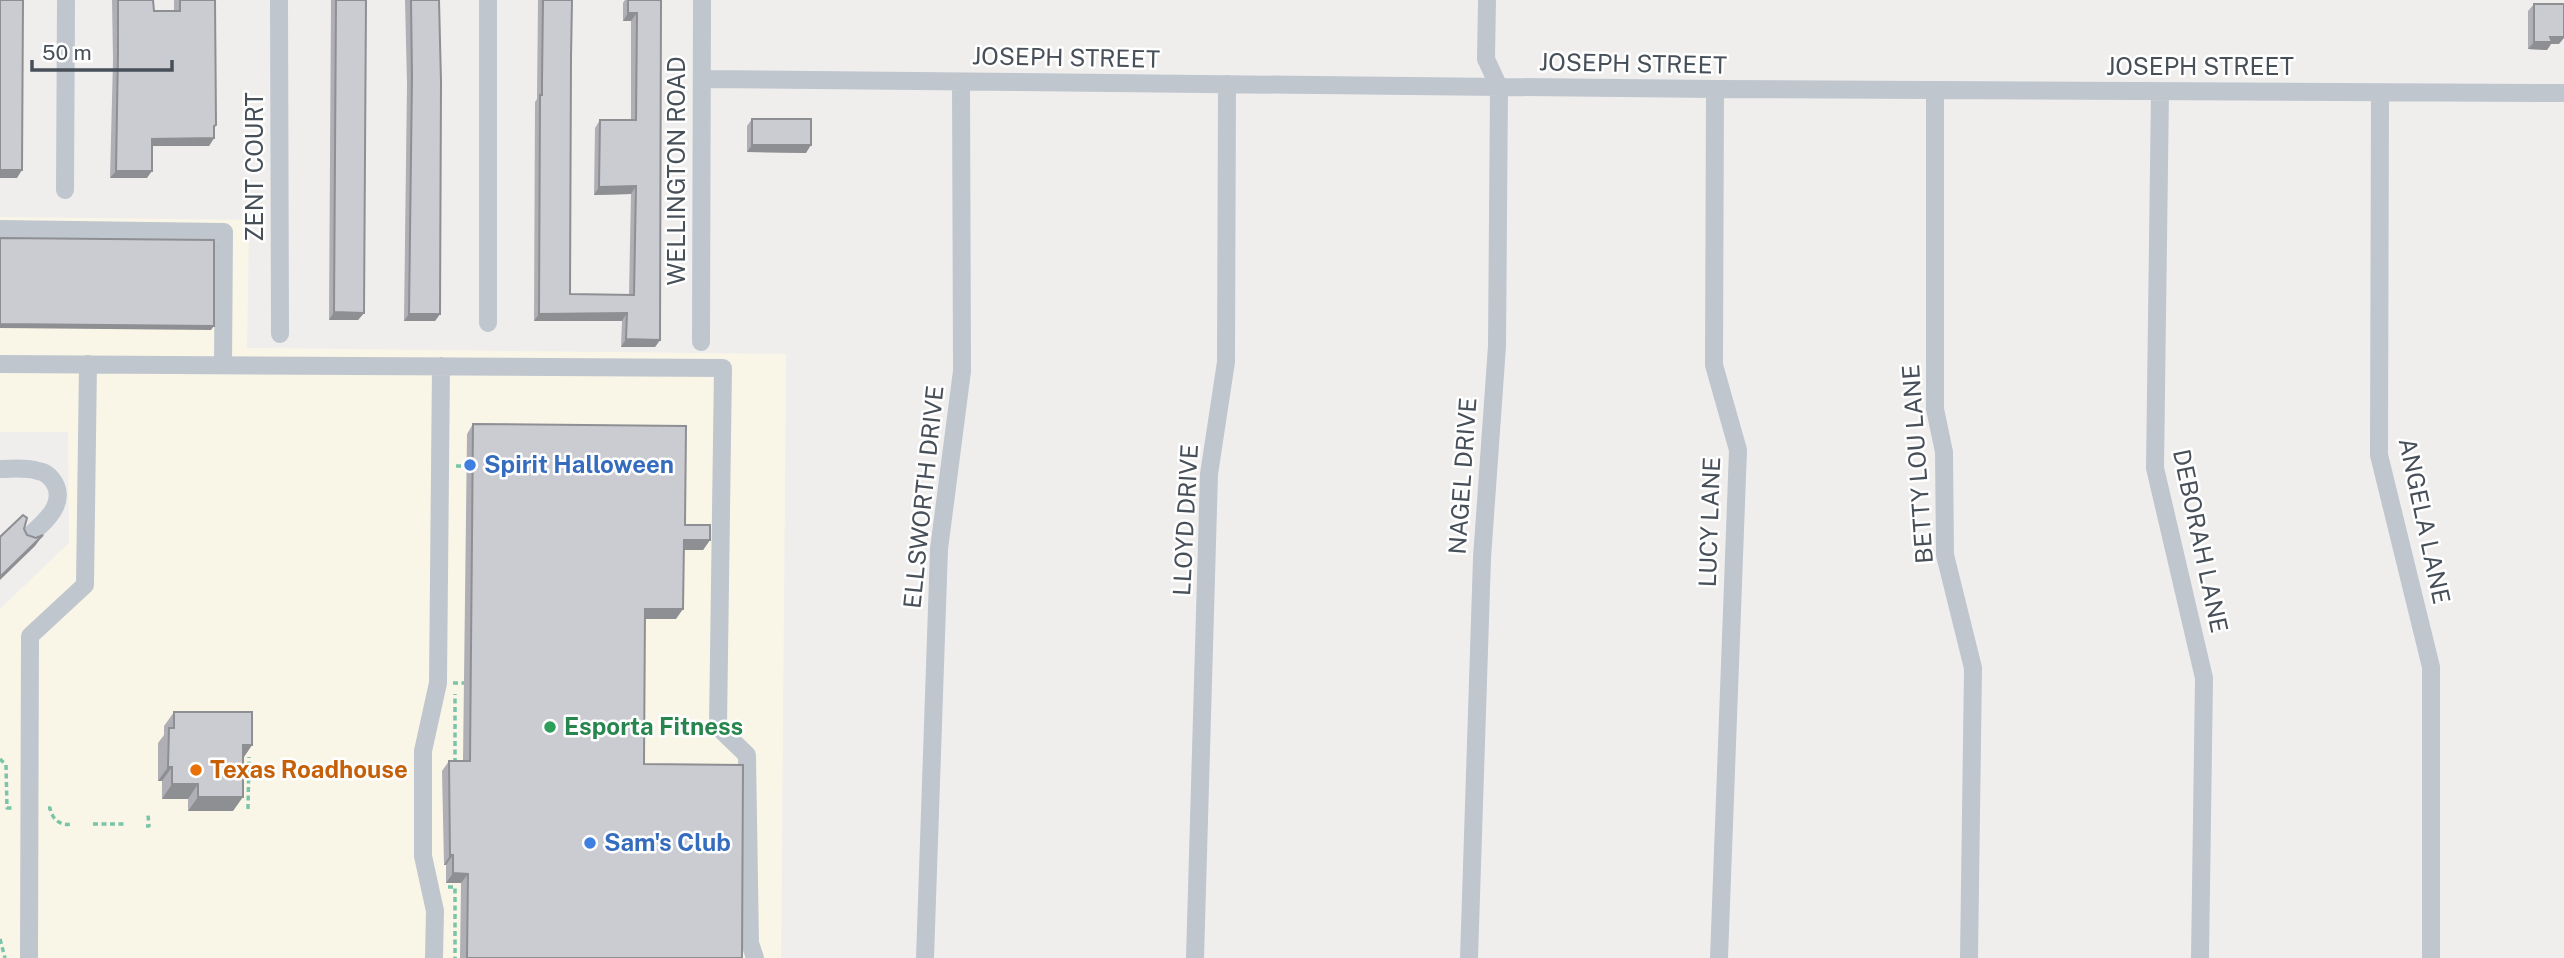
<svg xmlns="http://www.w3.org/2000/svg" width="2564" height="958" font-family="'Public Sans',sans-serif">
	<rect width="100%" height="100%" fill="#f0eeed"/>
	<path fill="#faf6e7" d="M0,217l249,3 -2,128 539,6 -5,604h-781v-349l69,-66 -1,-111h-68z"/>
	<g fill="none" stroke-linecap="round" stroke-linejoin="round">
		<path stroke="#7ac5a7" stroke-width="3.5" stroke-dasharray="5 3.5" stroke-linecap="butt" d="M456,466h10
			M453,683h11
			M0,759l6,6 1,43h6
			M455,763v-69
			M48,808h2c2,12 11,18 22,16
			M248,809l1,-52
			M93,824h31
			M146,826h3l-1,-11
			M448,887h7v71
			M0,939l5,19"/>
		<path stroke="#bfc6ce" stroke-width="18" d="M279,0l1,334
			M702,79l1013,10 849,4
			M1715,89l-1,276 24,85 -19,508
			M1935,90v319l9,43 1,103 28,113 -4,290
			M2160,91l-5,377 49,210 -4,280
			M2380,92l-1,363 52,212v291
			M65,190l1,-190
			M0,229l224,3 -1,133
			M488,323v-323
			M701,342l1,-342
			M0,364l723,4 -5,359 29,28 3,188 5,15
			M0,469c12,0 27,-2 38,2 8,1 13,6 17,13 11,22 -13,40 -28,54
			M29,958l1,-322 55,-51 3,-221
			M434,958l1,-47 -12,-55v-105l15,-68 3,-317
			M925,958l14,-409 23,-178 -1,-289
			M1195,958l14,-484 17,-112 1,-278
			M1469,958l13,-400 15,-212 2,-259 -13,-28 1,-59"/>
	</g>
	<path fill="#afafb5" d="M112,0h41l1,11h20v-11h41l1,125 -2,3v10l-5,8h-57l-5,32h-37l3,-118z
		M331,0h35l-2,313 -6,7h-29z
		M405,0h34l1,314 -5,7h-31l3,-237z
		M538,0h34l-1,58 -1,236 59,1 2,-101 -37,1 1,-67 5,-8h31v-99h-8v-18l2,-3h36l-1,340 -5,7h-34l1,-26h-88l1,-219 2,-3z
		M2534,4l25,40h-8l-4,6 -19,-1v-38z
		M752,119l54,34 -59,-1v-26z
		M473,424l212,101 25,15 -7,10h-19l-8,69h-31l-1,145 98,194h-282l1,-75h-15v-18h-2l-2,-94 7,-10h14l4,-327z
		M174,712l78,33 -9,13 -10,53h-45v-12h-26v-18h-4v-38l6,-8v-9z"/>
	<path fill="#8e8f93" d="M628,13h9l-6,8h-8z
		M2550,37l14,1 -5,6h-8l-4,6 -19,-1 6,-7z
		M214,138l-5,8h-62l5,-7z
		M752,145h59l-5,8 -59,-1z
		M0,170h22l-5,8h-17z
		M116,171h36l-5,7h-37z
		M636,186l-5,8 -37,1 5,-8z
		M334,312l30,1 -6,7h-29z
		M627,313l-5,8h-88l5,-7z
		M409,314h31l-5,7h-31z
		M0,324l214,2 -3,4 -211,-2z
		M626,339l34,1 -5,7h-34z
		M43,535l-8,11 -35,34v-3z
		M684,540h26l-7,10h-26z
		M645,609h38l-7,10h-37z
		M243,745h9l-10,15z
		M168,767h4l-10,14h-4z
		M172,784h26l-10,15h-26z
		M198,797h45l-10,14h-45z
		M450,855h3l-7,10h-2z
		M453,873l15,1 -7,9h-15z"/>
	<path fill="#cbccd2" stroke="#8e8f93" stroke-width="2" d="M0,0h23l-1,170h-22z
		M118,0h35l1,11h26v-11h35l1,125 -2,1v12l-62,1v32h-36l2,-119z
		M336,0h30l-2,313 -30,-1z
		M411,0h28l2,82 -1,232h-31l3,-238z
		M543,0h29l-1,58 -1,236 64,1 2,-109 -37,1 1,-67h36l1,-107h-9v-13h33l-1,340 -34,-1 1,-26 -88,1 1,-219h2v-14z
		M2534,4h30v33h-14l2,5h-18z
		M752,119h59v26h-59z
		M0,238l214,2v86l-214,-2z
		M473,424l213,2 -1,99h25v15h-26l-1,69h-38l-1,155 99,1 -1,193h-275l1,-84 -15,-1v-18h-3l-1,-94h21z
		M23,515l4,3 -3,11 3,6 9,3 7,-3 -43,42v-40z
		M174,712h78v33h-9v52h-45v-13h-26v-17h-4l1,-39h5z"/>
	<g fill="#3f7fe0" stroke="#fff" stroke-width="2.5">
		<circle cx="470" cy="465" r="7"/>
		<circle cx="590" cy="843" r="7"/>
	</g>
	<circle fill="#2e9e5b" stroke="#fff" stroke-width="2.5" cx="550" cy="727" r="7"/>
	<circle fill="#e8710a" stroke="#fff" stroke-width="2.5" cx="196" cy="770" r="7"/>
	<g text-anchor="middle" stroke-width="5" stroke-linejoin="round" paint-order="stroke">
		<g font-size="24" fill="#474f59" stroke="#fff">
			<text transform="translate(1066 58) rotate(1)" y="8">JOSEPH STREET</text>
			<text transform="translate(1633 64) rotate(1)" y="8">JOSEPH STREET</text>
			<text x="2200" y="75">JOSEPH STREET</text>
			<text transform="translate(255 167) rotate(-90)" y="8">ZENT COURT</text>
			<text transform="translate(677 171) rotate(-90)" y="8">WELLINGTON ROAD</text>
			<text transform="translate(1918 464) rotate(-94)" y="8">BETTY LOU LANE</text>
			<text transform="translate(1463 476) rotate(-86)" y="8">NAGEL DRIVE</text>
			<text transform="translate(924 497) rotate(-84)" y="8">ELLSWORTH DRIVE</text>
			<text transform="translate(1186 520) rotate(-87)" y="8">LLOYD DRIVE</text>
			<text transform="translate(2424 521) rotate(78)" y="8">ANGELA LANE</text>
			<text transform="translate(1710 522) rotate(-88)" y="8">LUCY LANE</text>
			<text transform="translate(2200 541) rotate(78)" y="8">DEBORAH LANE</text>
		</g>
		<g font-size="24" font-weight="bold" fill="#366cbe" stroke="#fff" text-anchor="start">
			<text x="484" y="473">Spirit Halloween</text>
			<text x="604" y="851">Sam's Club</text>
		</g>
		<g font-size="24" font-weight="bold" fill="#27864d" stroke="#fff" text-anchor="start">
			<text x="564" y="735">Esporta Fitness</text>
		</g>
		<g font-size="24" font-weight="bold" fill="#c56008" stroke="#fff" text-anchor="start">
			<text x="210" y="778">Texas Roadhouse</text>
		</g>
	</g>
	<path d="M32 60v10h140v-10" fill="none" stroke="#474f59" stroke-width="3.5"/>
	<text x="42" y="60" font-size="21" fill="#474f59" stroke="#ffffff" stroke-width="5" paint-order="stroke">50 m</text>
</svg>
